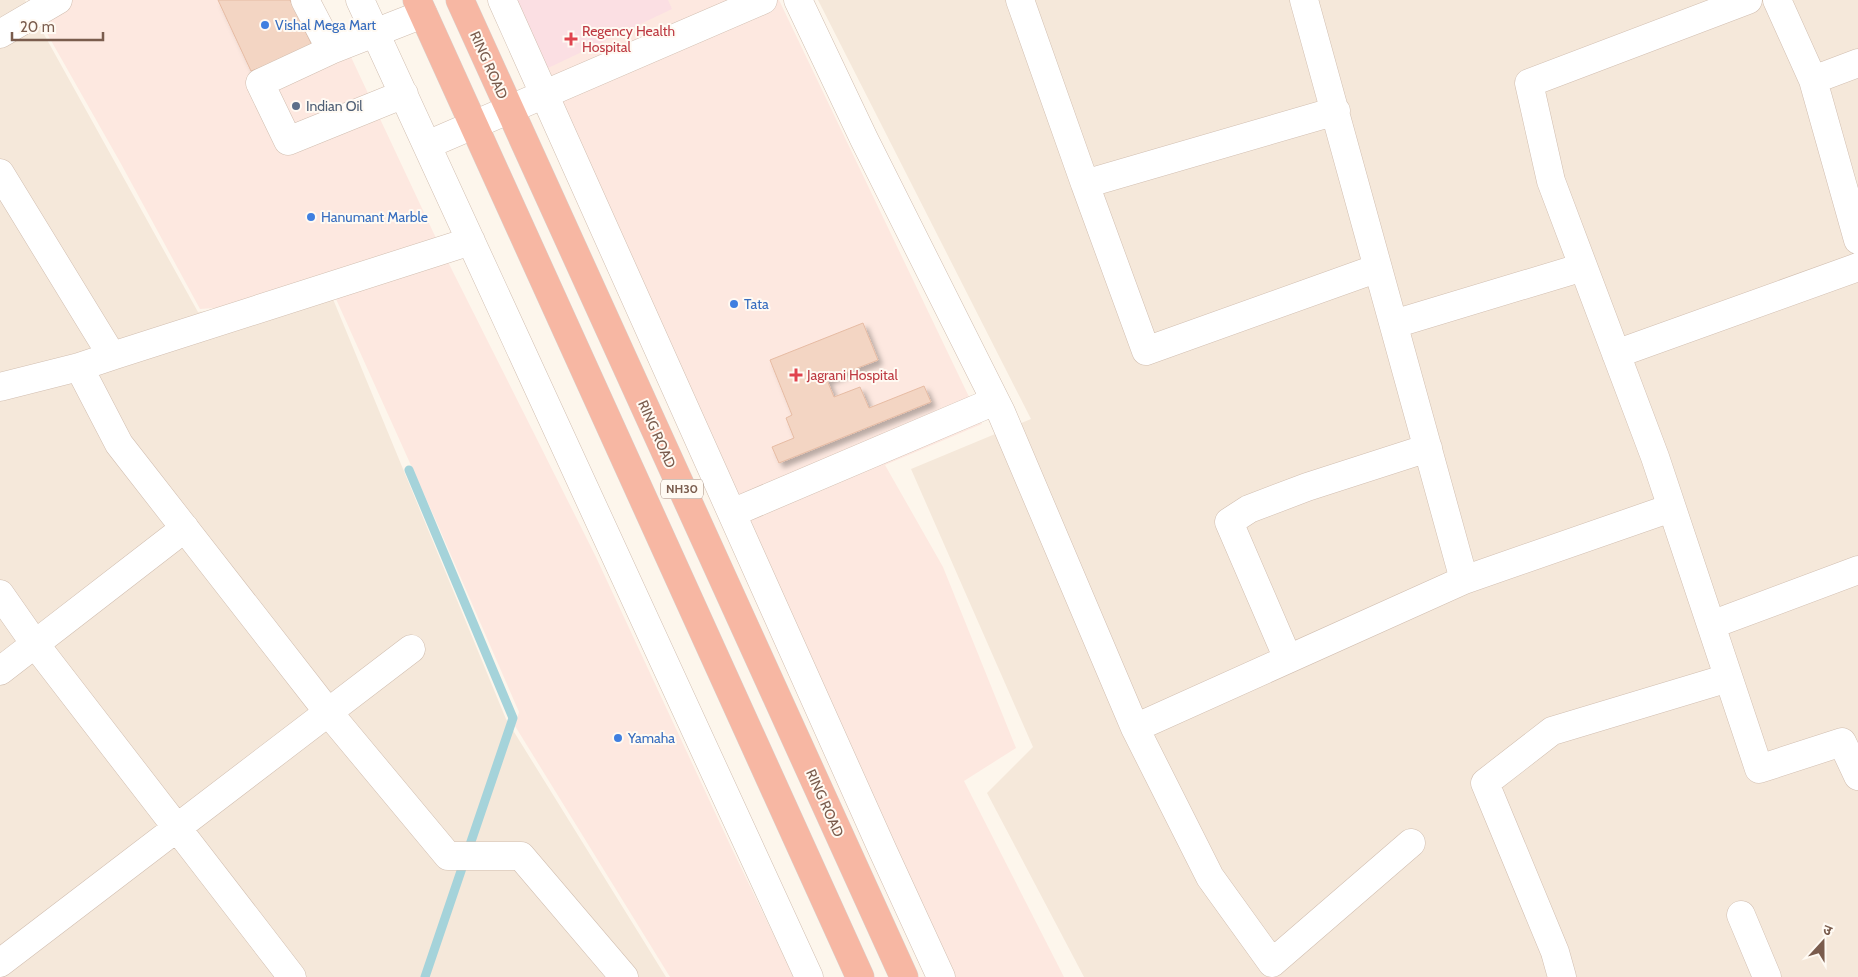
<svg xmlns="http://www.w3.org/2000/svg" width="1858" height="977" font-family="Cabin,'Noto Sans Devanagari',sans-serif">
	<defs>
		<filter id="shadow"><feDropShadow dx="4.5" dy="4.5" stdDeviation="2.5" flood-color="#0004"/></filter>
	</defs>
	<rect width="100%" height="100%" fill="#fdf6ec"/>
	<path fill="#f5e8da" d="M0,0h25l173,312 135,-13 173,420 160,258h-666z
		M818,0h1040v977h-774l-97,-184 46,-46 -122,-278 120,-50z"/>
	<path fill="#fde8e0" d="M28,0h267l56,57 84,179 160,319 138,296 61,126h-124l-155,-251 4,-14 -82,-189 -101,-224 -136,10 -80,-147z
		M509,0h270l203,424 -97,41 58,102 73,181 -52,33 100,196h-114z"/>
	<path fill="#fbdfe3" d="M516,0h152l4,9 -126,60z"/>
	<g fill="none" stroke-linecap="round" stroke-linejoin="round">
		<path stroke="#a5d3da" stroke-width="9" d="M409,470l104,248 -88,259"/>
	</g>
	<path fill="#f3d5c3" stroke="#e6bba3" filter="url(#shadow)" d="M218,0h72l24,49 -63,22z
		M863,323l15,37 -51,20 7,17 26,-10 9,21 55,-22 7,16 -152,61 -7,-16 22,-9 -8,-20 6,-3 -22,-55z"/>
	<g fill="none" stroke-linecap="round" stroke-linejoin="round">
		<defs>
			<path id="minor" d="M305,0l26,50 92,-36
				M360,0l449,977
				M502,0l381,851 58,126
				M798,0l66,139 137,273 134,316 329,-148
				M1020,0l65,184 251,-73
				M1304,0l160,580 207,-72
				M1748,0l-219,83 22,98 104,276 104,312 83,-27 16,34
				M1777,0l36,80 45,-17
				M0,34l58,-34
				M331,50l-71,33 28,58 116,-47
				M1813,80l45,160
				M427,145l336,-145
				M0,173l112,183 -33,11 -79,20
				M1085,184l61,167 232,-83
				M1394,324l189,-57
				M1616,354l242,-87
				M112,356l359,-115
				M79,367l40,77 209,268 120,144h73l103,121
				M732,513l263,-112
				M0,594l35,50 257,333
				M1711,625l147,-55
				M1288,659l-59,-137 20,-13 58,-22 121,-39
				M0,671l185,-143
				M1135,728l75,149 62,86 139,-120
				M1741,915l26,62
				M0,963l411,-314
				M1562,977l-7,-25 -70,-169 67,-52 176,-53"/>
			<path id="highway" d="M417,0l443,977
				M460,0l444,977"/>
		</defs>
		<use href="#minor" stroke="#d1beb0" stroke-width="29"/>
		<use href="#highway" stroke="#dad1cd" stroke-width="29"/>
		<use href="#minor" stroke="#fff" stroke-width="28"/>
		<use href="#highway" stroke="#f7b7a3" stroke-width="28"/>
	</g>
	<g fill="#3f7fe0" stroke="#fffaf3" stroke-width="2">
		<circle cx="265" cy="25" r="5"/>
		<circle cx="311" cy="217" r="5"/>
		<circle cx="734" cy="304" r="5"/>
		<circle cx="618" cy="738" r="5"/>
	</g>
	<g fill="#e0444e" stroke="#fffaf3" stroke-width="2">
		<path d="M568.5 31.5h5v5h5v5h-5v5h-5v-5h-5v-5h5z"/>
		<path d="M793.5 367.5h5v5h5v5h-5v5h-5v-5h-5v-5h5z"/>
	</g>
	<circle fill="#5c6f8a" stroke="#fffaf3" stroke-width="2" cx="296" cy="106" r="5"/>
	<g text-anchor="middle" stroke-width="4" stroke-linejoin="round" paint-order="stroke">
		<rect fill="#fffaf3" stroke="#a28b7f" stroke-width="1" x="661" y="479.5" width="42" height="19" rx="4"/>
		<g font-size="12" font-weight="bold" fill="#7a5c4d">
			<text x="682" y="493">NH30</text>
		</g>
		<g font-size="14" fill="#366cbe" stroke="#fffaf3" text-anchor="start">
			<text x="275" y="30">Vishal Mega Mart</text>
			<text x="321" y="222">Hanumant Marble</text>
			<text x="744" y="309">Tata</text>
			<text x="628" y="743">Yamaha</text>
		</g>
		<g font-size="14" fill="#be3a42" stroke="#fffaf3" text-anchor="start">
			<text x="582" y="36">Regency Health<tspan x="582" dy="16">Hospital</tspan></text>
			<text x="807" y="380">Jagrani Hospital</text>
		</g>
		<g font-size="14" fill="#7a5c4d" stroke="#fffaf3">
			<text transform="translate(489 65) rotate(66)" y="5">RING ROAD</text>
			<text transform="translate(657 434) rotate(66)" y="5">RING ROAD</text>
			<text transform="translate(825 803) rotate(66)" y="5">RING ROAD</text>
		</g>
		<g font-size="14" fill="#4e5e75" stroke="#fffaf3" text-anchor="start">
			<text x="306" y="111">Indian Oil</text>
		</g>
	</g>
	<g transform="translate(1823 942) rotate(21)" stroke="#fffaf3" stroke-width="4" paint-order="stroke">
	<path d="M0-4L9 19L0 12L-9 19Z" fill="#7a5c4d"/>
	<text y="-8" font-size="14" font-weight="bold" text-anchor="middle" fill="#7a5c4d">उ</text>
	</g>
	<path d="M12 32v8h91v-8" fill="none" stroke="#7a5c4d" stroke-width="2.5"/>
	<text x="20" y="32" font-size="15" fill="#7a5c4d" stroke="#fffaf3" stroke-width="4" paint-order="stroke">20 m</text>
</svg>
